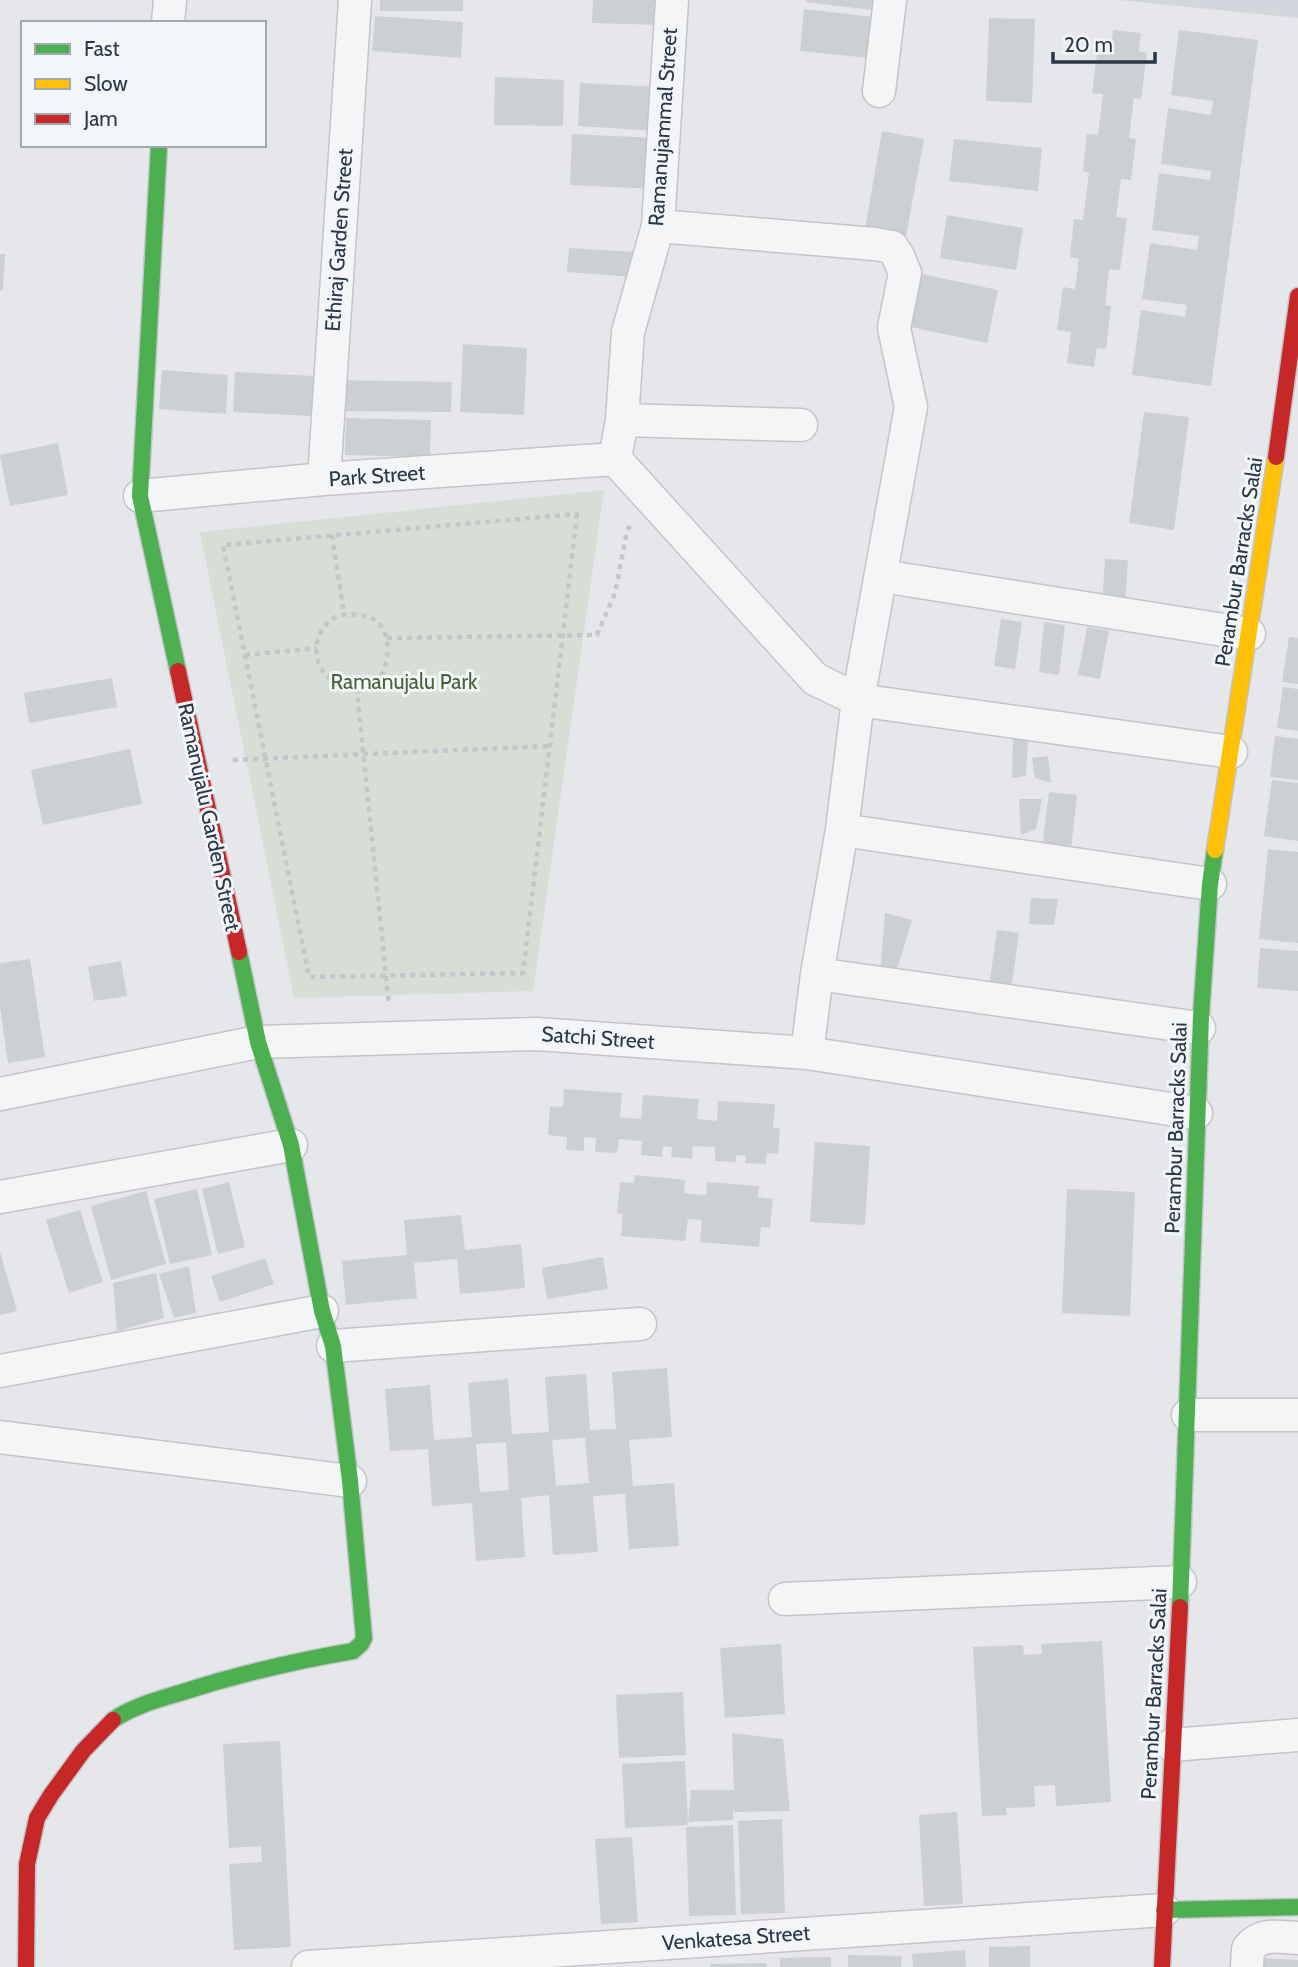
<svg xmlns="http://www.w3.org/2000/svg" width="1298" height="1967" font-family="Cabin,sans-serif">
	<rect width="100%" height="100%" fill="#e5e7ea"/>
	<path fill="#d3d7dd" d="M1119,0h179v18z"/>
	<path fill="#d6ded5" d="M604,490l-71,501 -239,7 -94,-466z"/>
	<path fill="#cdd0d3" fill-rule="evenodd" d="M380,0h83v11h-83z
		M593,0h70l-1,25 -70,-2z
		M806,0h75l-2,11 -73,-9z
		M804,9l70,8 -5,41 -69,-7z
		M375,16l88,6 -2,36 -89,-7z
		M989,18l46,1 -3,84 -46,-2z
		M1113,30l28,3 -2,18 8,2 -6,46 -7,-1 -5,40 7,1 -5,41 -10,-1 -5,38 11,1 -7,52 -11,-1 -4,36 6,1 -5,43 -9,-1 -3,19 -27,-4 4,-31 -14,-2 6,-43 12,2 4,-30 -9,-2 4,-38 9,1 6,-47 -6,-2 4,-37 11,1 5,-41 -11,-1 6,-46 13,2z
		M1179,30l79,10 -47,346 -79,-11 9,-65 44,7 2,-12 -45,-6 8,-56 47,7 2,-14 -47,-6 7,-57 51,7 1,-9 -50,-7 7,-56 43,7 2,-14 -42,-6z
		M495,77l69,3 -1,46 -69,-1z
		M580,83l79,4 -2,44 -79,-5z
		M882,131l42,8 -18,97 -41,-7z
		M572,134l84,4 -2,51 -84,-4z
		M954,139l88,9 -4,43 -89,-10z
		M947,215l76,13 -7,42 -76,-12z
		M569,248l66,4 -2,25 -66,-5z
		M0,254h5l-2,36h-3z
		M917,273l81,17 -11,53 -81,-17z
		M463,344l64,4 -3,67 -64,-3z
		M162,370l66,5 -2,39 -67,-5z
		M235,372l79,4 -2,40 -79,-4z
		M334,380l118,2 -1,30 -118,-1z
		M1144,412l45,5 -15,113 -45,-7z
		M346,418l85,2 -1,37 -85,-2z
		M58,443l10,52 -58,11 -10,-51z
		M1105,559l23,1 -3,48 -23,-2z
		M1001,619l21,3 -7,47 -21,-3z
		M1044,622l21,3 -6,50 -20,-3z
		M1087,627l22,4 -9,48 -22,-4z
		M1289,637l9,1v46l-16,-2z
		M112,678l5,29 -88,16 -5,-30z
		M1283,687l15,2v42l-21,-3z
		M1275,736l23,3v41l-28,-3z
		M1028,737l-2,39 -14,2 1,-40z
		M130,749l12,55 -99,21 -12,-55z
		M1048,756l3,27 -16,-5 -3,-20z
		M1272,780l26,3v58l-34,-5z
		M1049,792l28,3 -6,55 -29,-3z
		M1019,799h23l-6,30 -15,6z
		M1268,849l30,3v91l-39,-4z
		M1031,898l27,1 -4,26 -25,-1z
		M885,913l27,7 -14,46 -18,9z
		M997,930l22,3 -8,58 -22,-3z
		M1260,948l38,3v40l-41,-3z
		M30,959l15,98 -37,6 -8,-56v-44z
		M121,961l6,35 -33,5 -6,-34z
		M564,1089l58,4 -2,24 21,2 2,-24 56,4 -2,20 20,2 1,-20 57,3 -2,24h7l-2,26 -11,-1 -1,11 -21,-1 1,-7 -10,-1v7l-21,-1v-14l-22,-1 -1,13 -21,-2 1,-10 -9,-1 -1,11 -21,-2 1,-14 -23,-2 -2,14 -22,-1 1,-14 -12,-1v14l-18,-1 1,-13 -19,-2 2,-29 13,1z
		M815,1142l55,4 -5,79 -55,-3z
		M635,1175l50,5 -1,13 22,2 1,-13 52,4 -1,11 15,2 -3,29 -9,-1 -2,20 -59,-5 2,-22 -14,-1 -3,22 -64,-5 2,-22 -6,-1 3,-31 14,1z
		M229,1182l16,65 -27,7 -16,-65z
		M197,1189l15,66 -42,9 -16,-65z
		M1067,1189l68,3 -5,124 -68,-3z
		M146,1191l20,73 -55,16 -20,-74z
		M80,1210l23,72 -34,11 -23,-73z
		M461,1215l4,35 56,-6 4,44 -65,6 -3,-35 -43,4 3,35 -71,7 -4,-44 65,-6 -3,-35z
		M0,1252l17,59 -17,4z
		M603,1257l5,32 -61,10 -5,-31z
		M265,1258l9,26 -54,18 -9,-26z
		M189,1266l7,47 -22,5 -15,-44z
		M156,1273l8,45 -47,13 -4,-48z
		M667,1368l5,69 -43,3 4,46 41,-3 5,63 -50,3 -4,-55 -32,2 5,56 -45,3 -4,-60 -28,3 4,59 -49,4 -4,-58 -40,3 -4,-57 -38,2 -5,-62 45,-4 4,55 38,-3 -4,-54 40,-4 4,55 37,-2 -4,-55 41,-3 4,56 26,-1 -4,-57zM585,1438l4,45 -33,3 -4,-46zM506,1442l3,48 -29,2 -4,-48z
		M1102,1641l9,161 -55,4 -1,-21 -21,1 1,21 -29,1 1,7 -25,1 -9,-169 50,-2 1,10 18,-1 -1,-10z
		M781,1644l4,70 -60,4 -5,-70z
		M683,1692l3,63 -67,3 -3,-63z
		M732,1733l51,6 7,72 -56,1v-13l-1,21 -45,2 3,-32h43z
		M280,1741l11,206 -57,3 -5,-86 33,-2 -1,-16 -32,2 -6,-104z
		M685,1761l3,64 -63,3 -3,-64z
		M957,1812l6,92 -39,2 -5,-91z
		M782,1819l3,94 -44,1 -3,-93z
		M733,1825l3,90 -47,1 -3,-89z
		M632,1837l6,85 -37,2 -6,-85z
		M1030,1946v21h-41v-20z
		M965,1950l1,17h-53l-1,-13z
		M848,1955l54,1 -1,11h-53z
		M831,1957v10h-51v-9z
		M1261,1958l37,2v7h-37z
		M766,1963l1,4h-57v-3z"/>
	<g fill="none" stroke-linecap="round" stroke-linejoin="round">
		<defs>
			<path id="street" d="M168,23l2,-23
				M879,91l11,-91
				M658,226l217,18 17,3 6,9 7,17 -11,55 17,79 -53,293 -16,130 -25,144 -10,79
				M622,420l179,5
				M615,459l200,220 43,21 373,52
				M615,459l7,-39 6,-88 30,-106 14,-226
				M324,479l31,-479
				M140,496l184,-17 291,-20
				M882,576l367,58
				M842,830l368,54
				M817,974l382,54
				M0,1094l258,-52 279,-8 270,19 389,60
				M0,1197l291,-52
				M333,1346l307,-22
				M0,1371l322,-60
				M1188,1415h110
				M0,1437l350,44
				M785,1599l395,-17
				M1172,1745l126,-10
				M308,1967l856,-57
				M1247,1967l1,-18c13,-17 31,-12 50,-11"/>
			<path id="fast" d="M159,145l-19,351 38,175
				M1180,1607l21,-591 9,-132 5,-34
				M113,1720c20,-14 47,-21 70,-28 56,-18 112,-31 170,-41l8,-7 3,-6 -14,-157 -17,-135 -11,-35 -31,-166 -33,-103 -19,-90
				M1164,1910l134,-3"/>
			<path id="slow" d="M1215,850l61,-393"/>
			<path id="jam" d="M1276,457l22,-161
				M178,671l61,281
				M26,1967l1,-103 10,-46 14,-23 32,-44 30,-31
				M1162,1967l18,-360"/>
		</defs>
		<use href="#street" stroke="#c3c5c8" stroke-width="35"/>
		<use href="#fast" stroke="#c3c5c8" stroke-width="19"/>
		<use href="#slow" stroke="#c3c5c8" stroke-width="19"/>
		<use href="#jam" stroke="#c3c5c8" stroke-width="19"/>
		<path stroke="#c3c6ca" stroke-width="4.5" stroke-dasharray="5 5" stroke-linecap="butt" d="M577,514l-54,459 -214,4 -86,-432z
			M332,535l12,80
			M387,638l210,-3 18,-42 12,-62 3,-5
			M245,655l72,-7
			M357,691c3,0 9,-1 11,-2 20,-10 25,-46 13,-63 -6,-8 -14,-10 -23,-11 -7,-1 -15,-1 -22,2 -20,10 -26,38 -12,56 9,10 22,14 33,18l32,315
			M233,760l316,-14"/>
		<use href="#street" stroke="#f4f5f7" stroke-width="32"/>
		<use href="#fast" stroke="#4caf50" stroke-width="16"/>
		<use href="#slow" stroke="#ffc107" stroke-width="16"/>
		<use href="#jam" stroke="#c62828" stroke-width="16"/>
	</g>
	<g text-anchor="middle" stroke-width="6" stroke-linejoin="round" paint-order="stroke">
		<g font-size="21" fill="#293746" stroke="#f3f6f9">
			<text transform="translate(663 127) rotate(-86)" y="7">Ramanujammal Street</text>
			<text transform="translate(339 240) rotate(-86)" y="7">Ethiraj Garden Street</text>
			<text transform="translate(377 476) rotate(-4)" y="7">Park Street</text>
			<text transform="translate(1239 562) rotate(-81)" y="7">Perambur Barracks Salai</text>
			<text transform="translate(209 817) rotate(78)" y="7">Ramanujalu Garden Street</text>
			<text transform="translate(598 1038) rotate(4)" y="7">Satchi Street</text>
			<text transform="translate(1176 1128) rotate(-88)" y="7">Perambur Barracks Salai</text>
			<text transform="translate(1154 1694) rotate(-87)" y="7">Perambur Barracks Salai</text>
			<text transform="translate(736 1938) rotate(-4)" y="7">Venkatesa Street</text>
		</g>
		<g font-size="21" fill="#436235" stroke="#f3f6f9">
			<text x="404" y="689">Ramanujalu Park</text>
		</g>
	</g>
	<rect x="21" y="21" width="245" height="126" fill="#f3f6f9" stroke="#a2aab1" stroke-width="2"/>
	<rect x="35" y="44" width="35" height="10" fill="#4caf50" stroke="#a2aab1" stroke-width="2"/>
	<text x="84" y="56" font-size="21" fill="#293746">Fast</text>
	<rect x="35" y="79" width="35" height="10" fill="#ffc107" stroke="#a2aab1" stroke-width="2"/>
	<text x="84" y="91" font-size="21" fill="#293746">Slow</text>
	<rect x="35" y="114" width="35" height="10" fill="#c62828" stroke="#a2aab1" stroke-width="2"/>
	<text x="84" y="126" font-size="21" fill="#293746">Jam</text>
	<path d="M1053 52v10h102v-10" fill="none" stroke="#293746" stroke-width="3.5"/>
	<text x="1064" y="52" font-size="21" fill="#293746" stroke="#f3f6f9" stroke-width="5" paint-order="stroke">20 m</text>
</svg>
